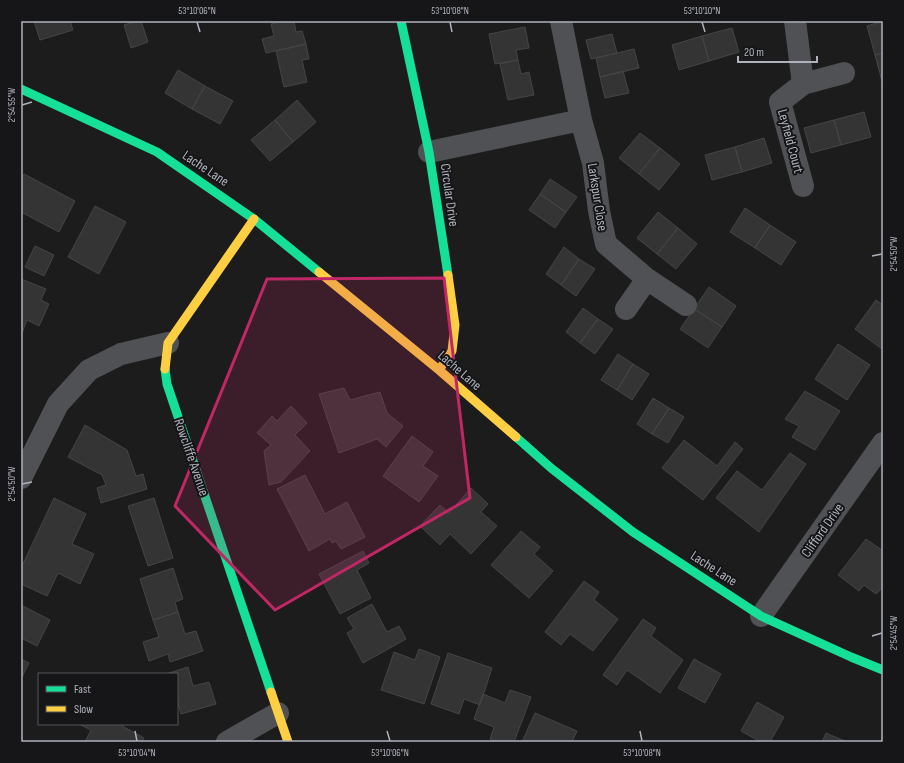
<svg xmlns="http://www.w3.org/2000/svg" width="904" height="763" font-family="'Sofia Sans Condensed',sans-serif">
	<rect width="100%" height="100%" fill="#1c1c1c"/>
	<path fill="#343434" stroke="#444548" d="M34,21h36l3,9 -33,10z
		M137,21h4l7,21 -17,6 -7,-23z
		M285,21h9l2,11 6,-1 4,13 -40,9 -4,-14 12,-3 -3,-12z
		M883,21v32l-8,2 -8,-29z
		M525,27l4,21 -13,2 2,10 -23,4 -6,-30z
		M732,28l7,24 -30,9 -7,-25z
		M612,34l5,19 -26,6 -5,-19z
		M702,36l7,25 -30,9 -7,-25z
		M306,44l3,15 -7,1 5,22 -23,5 -8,-36z
		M634,49l5,19 -39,9 -4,-19z
		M883,53v32l-8,-30z
		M518,60l3,14 8,-2 5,23 -26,5 -8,-36z
		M178,70l27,16 -13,23 -27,-16z
		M623,71l6,22 -24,5 -5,-21z
		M205,86l28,15 -13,23 -28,-15z
		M297,100l19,22 -23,20 -18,-22z
		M864,112l7,25 -30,8 -7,-25z
		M275,120l18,22 -23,19 -19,-21z
		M834,120l7,25 -30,8 -7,-25z
		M640,133l20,15 -21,26 -20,-16z
		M764,138l8,25 -30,9 -7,-25z
		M735,147l7,25 -30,8 -7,-25z
		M660,148l20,16 -21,26 -20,-16z
		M24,174l51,27 -16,31 -38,-20v-33z
		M550,179l27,18 -11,15 -26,-18z
		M540,194l26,18 -11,16 -26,-18z
		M95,206l31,16 -27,52 -31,-17z
		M745,208l25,17 -15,23 -25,-16z
		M658,212l20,16 -21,26 -20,-16z
		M770,225l26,17 -15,23 -26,-17z
		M678,228l19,16 -21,25 -19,-15z
		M35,246l19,9 -10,21 -19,-9z
		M564,247l15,12 -18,26 -15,-11z
		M579,259l16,10 -19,27 -15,-11z
		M21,279l25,10 -5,11 8,4 -10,22 -12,-6 -6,15z
		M709,287l27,19 -14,21 -28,-18z
		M876,300l7,5 -1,44 -27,-20z
		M583,308l15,11 -18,24 -14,-11z
		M694,309l28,18 -14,21 -28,-19z
		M598,319l15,10 -18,25 -15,-11z
		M838,344l32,21 -23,35 -32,-21z
		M618,354l15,10 -16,26 -16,-10z
		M633,364l16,10 -17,26 -15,-10z
		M344,388l6,12 30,-8 7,21 16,13 -17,21 -9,-8 -38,14 -20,-59z
		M805,391l35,20 -25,39 -23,-13 7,-11 -14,-7z
		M653,398l16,10 -17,26 -15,-10z
		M291,406l16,17 -12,12 15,16 -29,31 -12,3 -5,-34 7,-6 -14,-12 15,-17 5,5z
		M669,408l15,9 -16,26 -16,-9z
		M85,425l42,25 9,26 7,-2 4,15 -46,14 -4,-15 9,-3 -4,-10 -34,-18z
		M412,436l21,16 -10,14 15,10 -19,26 -36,-26z
		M684,440l33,26 18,-24 8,7 -40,51 -41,-32z
		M790,453l16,11 -47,68 -43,-34 21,-27 25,19z
		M305,475l20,39 22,-12 18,35 -24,12 -5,-8 -4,2 -2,-4 -21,12 -32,-62z
		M471,488l17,16 -7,8 16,14 -26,28 -21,-20 -10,11 -20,-19 20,-21 9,8z
		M54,498l32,16 -14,30 22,10 -14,30 -22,-11 -11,23 -26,-12v-16z
		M154,498l19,60 -25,8 -20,-60z
		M521,531l19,16 -6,7 19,17 -24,27 -38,-33z
		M866,539l17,12v8l-2,3 2,1v27l-2,-1 -5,5 -12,-9 -5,6 -21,-16z
		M363,551l6,12 -12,7 14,28 -31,16 -21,-40z
		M173,568l10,31 -8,3 3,10 -25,8 -13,-41z
		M584,581l15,11 -5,8 24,19 -25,32 -23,-17 -9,11 -16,-13z
		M372,604l15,28 12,-6 7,13 -43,24 -16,-30 7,-4 -7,-11z
		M21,605l29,15 -13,26 -16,-8z
		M178,612l7,22 11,-3 7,20 -33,11 -2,-8 -19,7 -6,-19 16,-5 -6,-17z
		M643,619l13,9 -5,8 32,24 -23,33 -33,-23 -10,15 -14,-10z
		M419,649l21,8 -16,47 -43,-14 13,-38 21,8z
		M448,653l44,15 -12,37 -16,-6 -5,15 -28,-10z
		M21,659l8,4 -8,16z
		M694,659l27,15 -16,29 -27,-15z
		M188,667l5,19 16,-4 7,22 -35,10 -4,-15v-25h-8v-1z
		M510,690l21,7 -17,45h-17l-7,-3 4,-12 -20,-8 9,-25 22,9z
		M757,702l27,15 -14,25h-9l-20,-11z
		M535,713l42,18 -5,11h-50z
		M79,724h44l-1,2 22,12 -2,4h-57l6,-12z
		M826,733l21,9h-25z"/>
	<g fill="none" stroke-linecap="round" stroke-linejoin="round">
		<path stroke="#505155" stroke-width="22" d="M795,21l8,63 -23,18 23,84
			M803,84l41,-11
			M581,120l12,43 6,48 7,33 41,35 39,26
			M429,152l152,-32 -20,-99
			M626,309l21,-30
			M21,478l37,-74 31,-34 32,-16 47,-11
			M761,616l122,-173
			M227,742l51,-29"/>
		<path stroke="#16e098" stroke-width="9" d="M401,21l28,131 19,123
			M21,89l136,63 97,67 65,53
			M165,369l2,15 104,308
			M516,437l35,31 82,64 128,84 90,41 32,13"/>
		<path stroke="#ffcf43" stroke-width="9" d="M319,272l120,98 77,67
			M165,369l3,-26 86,-124
			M439,370l13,-19 3,-26 -7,-50
			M271,692l17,50"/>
	</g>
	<path fill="#c02765" fill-opacity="0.2" stroke="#c02765" stroke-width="3" stroke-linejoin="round" d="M444,278l26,220 -195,112 -100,-104 92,-227z"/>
	<path fill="none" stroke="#aeb2bc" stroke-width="1.5" d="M197,22l3,10M450,22l2,10M702,22l3,10M22,105l10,-3M872,256l10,-2M22,484l10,-2M872,636l10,-3M135,731l2,10M387,731l3,10M640,731l2,10"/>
	<g text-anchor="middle" stroke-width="4" stroke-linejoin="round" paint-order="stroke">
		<g font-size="14" fill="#aeb2bc" stroke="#161618">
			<text transform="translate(791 141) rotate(75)" y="5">Leyfield Court</text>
			<text transform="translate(206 168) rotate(34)" y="5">Lache Lane</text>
			<text transform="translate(450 195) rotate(82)" y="5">Circular Drive</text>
			<text transform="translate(598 197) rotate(81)" y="5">Larkspur Close</text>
			<text transform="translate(460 370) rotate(41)" y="5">Lache Lane</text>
			<text transform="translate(192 457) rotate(71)" y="5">Rowcliffe Avenue</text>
			<text transform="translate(822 530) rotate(-55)" y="5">Clifford Drive</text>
			<text transform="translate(714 568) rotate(33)" y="5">Lache Lane</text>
		</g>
	</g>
	<rect width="904" height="763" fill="none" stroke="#161618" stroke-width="44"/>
	<rect x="38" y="673" width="140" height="52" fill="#161618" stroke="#53545a"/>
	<rect x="46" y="686" width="20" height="6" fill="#16e098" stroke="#53545a"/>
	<text x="74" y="693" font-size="12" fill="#aeb2bc">Fast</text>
	<rect x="46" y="706" width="20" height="6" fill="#ffcf43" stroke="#53545a"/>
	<text x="74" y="713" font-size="12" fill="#aeb2bc">Slow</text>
	<path d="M738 56v6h79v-6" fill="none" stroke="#aeb2bc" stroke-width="2"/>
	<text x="744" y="56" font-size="12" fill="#aeb2bc" stroke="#161618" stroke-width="3" paint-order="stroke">20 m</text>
	<rect x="22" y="22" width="860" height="719" fill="none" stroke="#aeb2bc" stroke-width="1.5"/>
	<g font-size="10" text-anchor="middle" fill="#aeb2bc">
		<text x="197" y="14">53°10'06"N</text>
		<text x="450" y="14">53°10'08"N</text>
		<text x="702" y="14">53°10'10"N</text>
		<text transform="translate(11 105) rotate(-90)" y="4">2°54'55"W</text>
		<text transform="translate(893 254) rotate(-90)" y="4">2°54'50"W</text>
		<text transform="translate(11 484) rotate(-90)" y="4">2°54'50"W</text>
		<text transform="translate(893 633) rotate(-90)" y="4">2°54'45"W</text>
		<text x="137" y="756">53°10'04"N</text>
		<text x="390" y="756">53°10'06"N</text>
		<text x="642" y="756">53°10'08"N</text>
	</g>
</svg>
